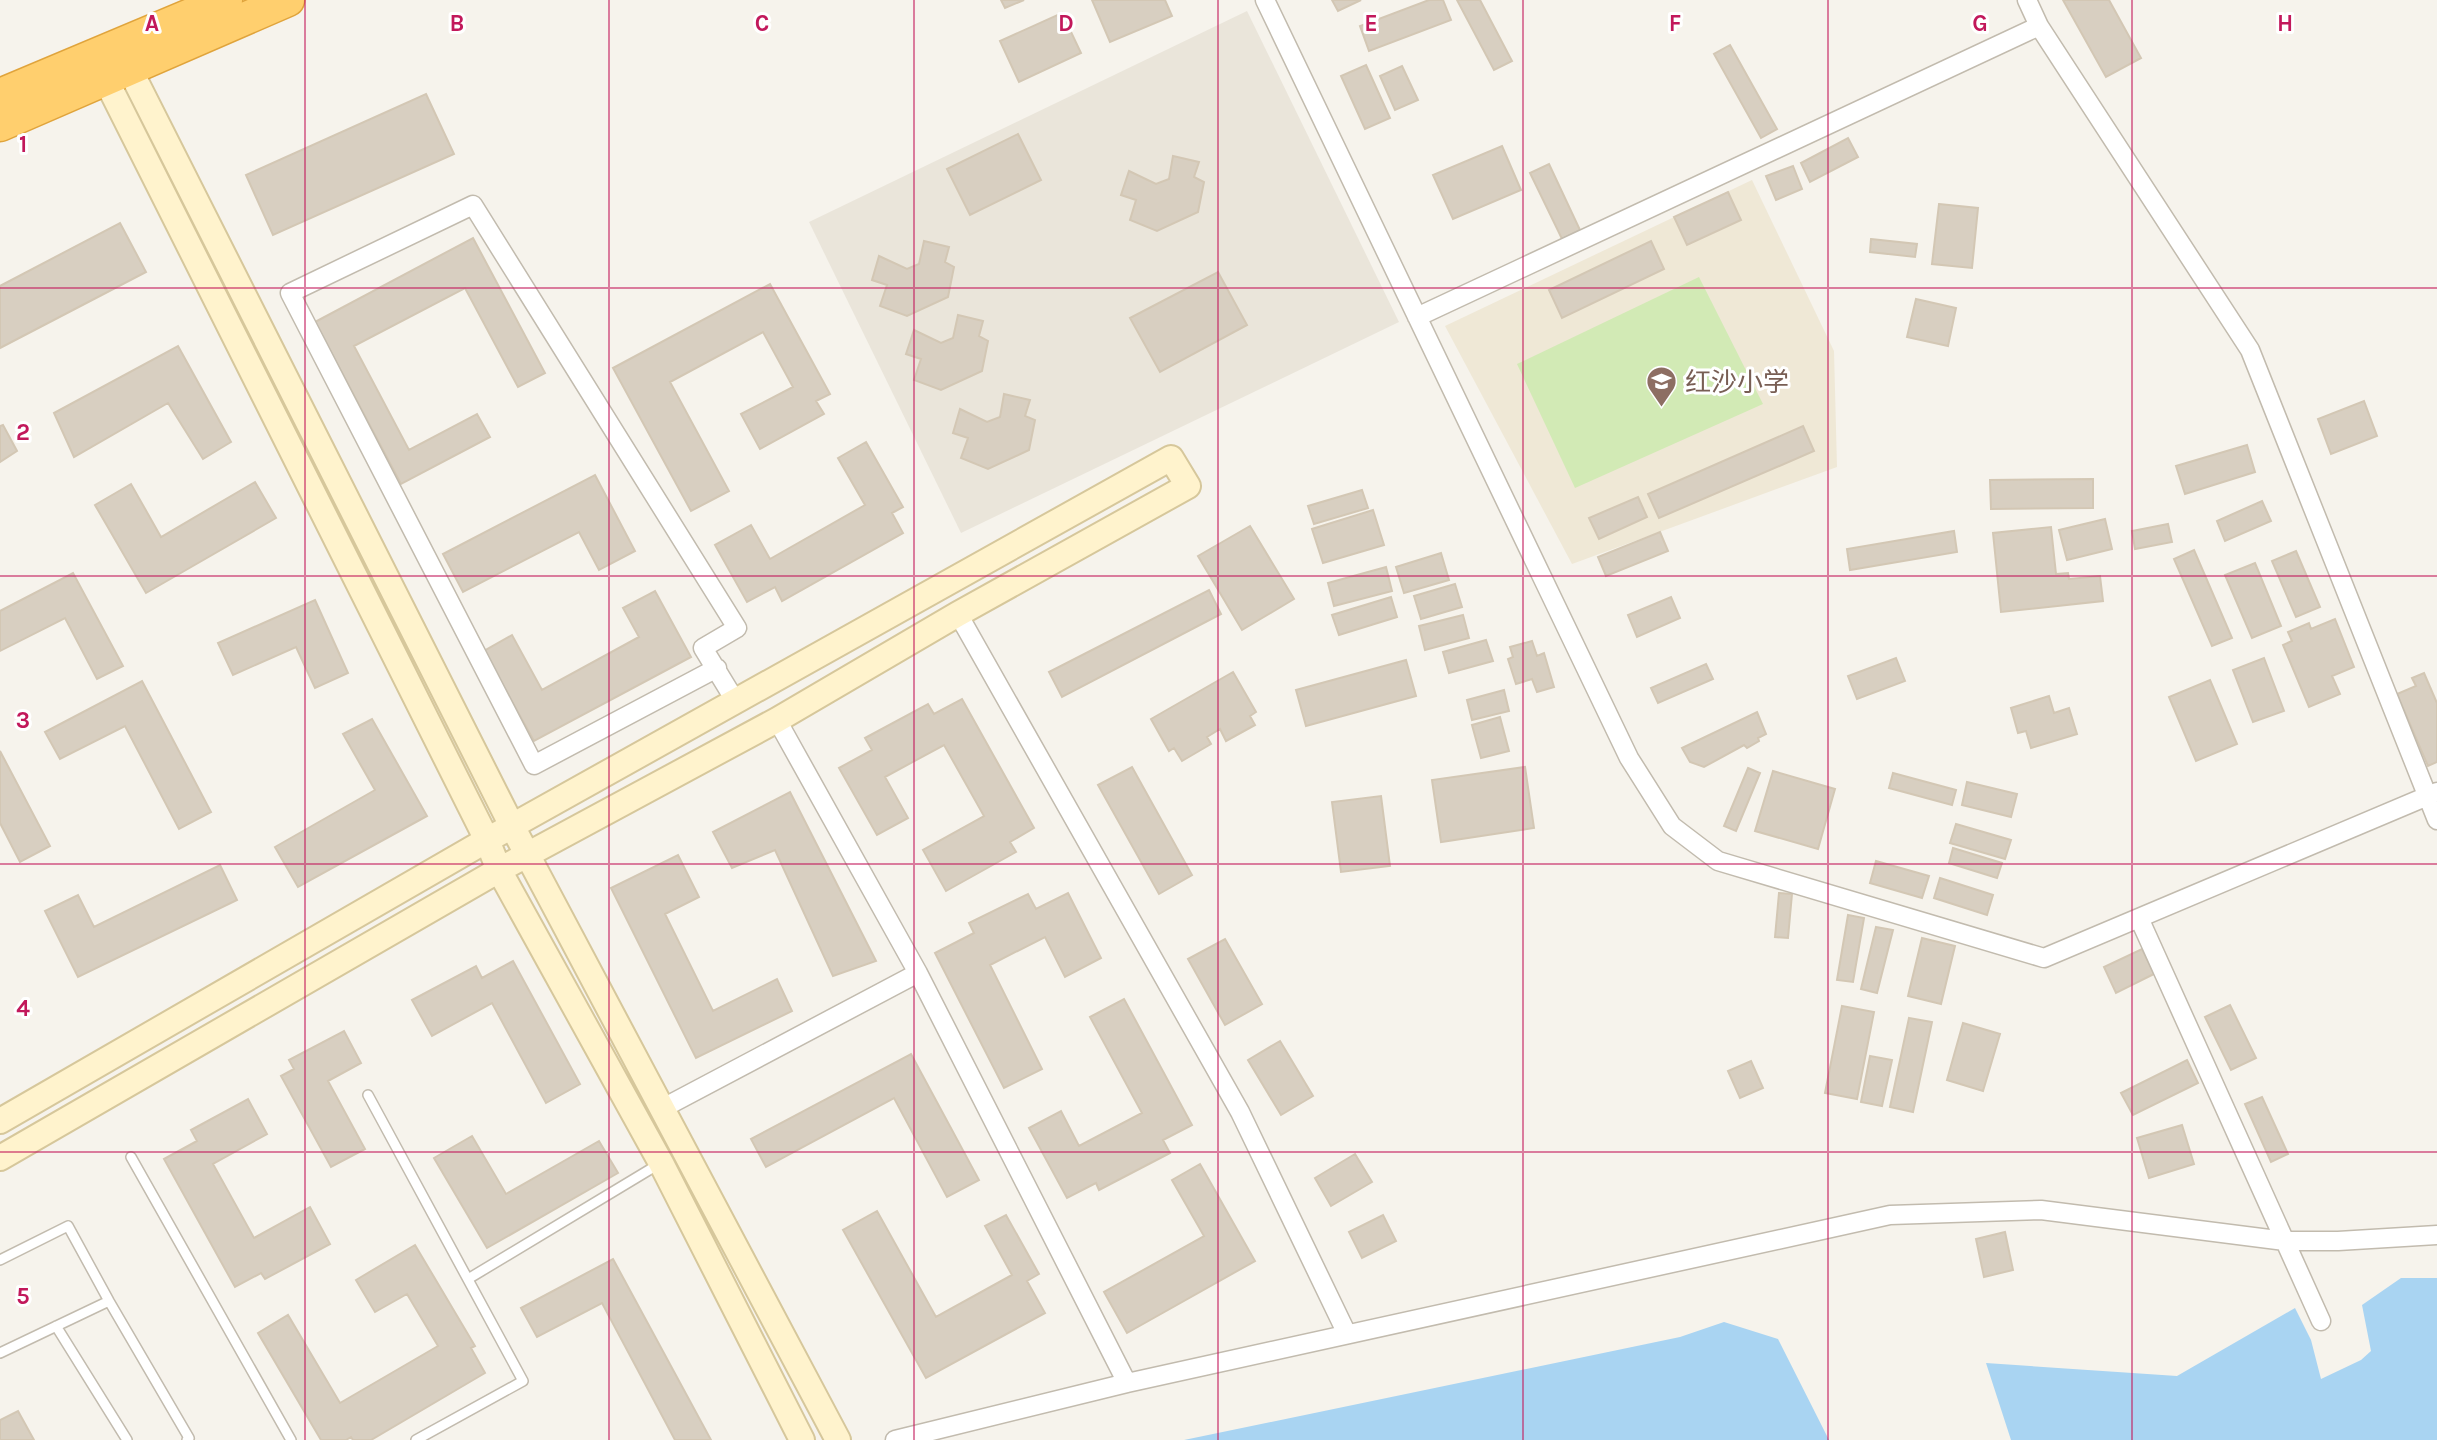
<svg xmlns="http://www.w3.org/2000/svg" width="2437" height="1440" font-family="Karla,'Noto Sans SC',sans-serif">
	<rect width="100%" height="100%" fill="#f6f3ec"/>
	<path fill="#eae5da" d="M1247,11l152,311 -438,211 -152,-311z"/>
	<path fill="#efe8d6" d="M1752,180l82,171 3,116 -265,97 -127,-238z"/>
	<path fill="#d2eab5" d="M1699,277l64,127 -188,84 -58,-124z"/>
	<path fill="#a9d4f2" d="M2401,1278h36v162h-426l-25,-77 191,13 118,-68 16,32 10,39 40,-19 10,-9 -9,-46z
		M1724,1322l54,17 51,101h-645l496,-103z"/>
	<path fill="#d8cfc1" stroke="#d3c7b4" stroke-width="2" d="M1001,0h23l-19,8z
		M1092,0h73l7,16 -62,26z
		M1332,0h29l-23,11z
		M1429,0h14l8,20 -82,31 -9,-25z
		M1457,0h23l32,61 -18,9z
		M2063,0h46l32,58 -35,19z
		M1062,13l19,40 -62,29 -19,-41z
		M1730,45l47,84 -16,9 -47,-84z
		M1366,65l24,53 -25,11 -24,-53z
		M1402,66l16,34 -23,10 -15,-34z
		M426,94l28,60 -181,81 -27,-60z
		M1018,134l23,46 -71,35 -23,-46z
		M1848,138l10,19 -48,25 -9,-19z
		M1502,146l19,44 -68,29 -20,-44z
		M1173,156l26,6 -5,15 10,5 -6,30 -41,19 -27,-11 6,-20 -15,-5 8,-24 27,13 13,-5z
		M1549,164l31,66 -18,9 -32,-66z
		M1793,166l9,23 -26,11 -10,-24z
		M1728,192l13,28 -54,25 -13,-28z
		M1939,204l39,4 -6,60 -40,-4z
		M120,223l26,49 -146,76v-62z
		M473,238l72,135 -27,14 -53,-99 -111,58 55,104 68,-36 13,23 -89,47 -86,-162z
		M1871,239l46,5 -2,13 -45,-5z
		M924,241l25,6 -4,15 9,5 -6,30 -41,19 -27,-10 7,-21 -15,-5 7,-24 28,13 12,-5z
		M1651,241l13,28 -102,49 -13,-28z
		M1218,272l29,53 -87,47 -30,-54z
		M770,284l60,110 -14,7 8,13 -64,35 -19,-35 52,-27 -30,-55 -93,50 59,109 -38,20 -78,-143z
		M1916,299l40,9 -8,38 -41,-9z
		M958,315l25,6 -4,15 9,5 -6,30 -41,19 -27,-10 7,-21 -15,-5 8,-24 27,13 12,-5z
		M178,346l53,96 -28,17 -35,-56 -94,54 -20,-44z
		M1004,394l26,6 -5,16 10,4 -6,30 -41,19 -27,-11 7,-20 -15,-5 7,-24 27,13 13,-5z
		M2364,401l13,35 -46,18 -13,-35z
		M3,425l14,26 -17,11v-36z
		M1803,426l11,25 -155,67 -11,-24z
		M866,442l37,65 -11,6 11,20 -121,68 -7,-14 -28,15 -32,-57 36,-20 19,34 95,-54 -27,-47z
		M2247,445l8,27 -70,22 -9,-28z
		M595,475l40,76 -36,19 -20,-38 -116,60 -20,-38z
		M2093,479v29l-102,1 -1,-29z
		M255,482l21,36 -130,75 -51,-88 36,-21 30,53z
		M1362,490l6,18 -54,16 -6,-18z
		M1638,497l9,20 -48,22 -10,-21z
		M2262,501l9,20 -46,20 -8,-20z
		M1373,510l11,35 -61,18 -11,-34z
		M2105,519l7,30 -45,11 -8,-30z
		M2168,524l4,18 -37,7 -3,-18z
		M1250,526l44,73 -52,31 -44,-74z
		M2051,527l5,47 12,-1 1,6 31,-3 3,25 -102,11 -8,-79z
		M1954,531l3,21 -107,18 -3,-21z
		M1660,532l8,19 -62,25 -8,-19z
		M2194,550l38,88 -20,8 -38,-87z
		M2296,551l24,56 -24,10 -24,-56z
		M1441,553l8,27 -45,13 -8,-26z
		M2255,563l26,63 -29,12 -27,-63z
		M1386,567l6,24 -58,15 -6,-23z
		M73,573l50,93 -26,13 -32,-61 -65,33v-40z
		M1455,584l7,23 -41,12 -7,-23z
		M1209,590l12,24 -159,83 -13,-25z
		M655,591l36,66 -157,84 -50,-90 28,-16 30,55 97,-53 -16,-29z
		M1391,597l6,20 -58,18 -7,-20z
		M1671,597l9,21 -43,19 -9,-22z
		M315,600l33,73 -33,15 -19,-41 -63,28 -15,-32z
		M1463,615l6,23 -44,12 -6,-24z
		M2335,619l19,48 -22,9 8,18 -31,13 -26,-62 9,-4 -4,-9 21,-9 2,6z
		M1486,640l7,21 -44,12 -6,-21z
		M1532,641l5,15 7,-3 10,34 -17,5 -5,-13 -16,5 -8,-25 5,-2 -3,-10z
		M1896,658l9,23 -48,18 -9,-23z
		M2264,658l20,53 -31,11 -20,-52z
		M1406,660l10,36 -110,30 -10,-36z
		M1706,664l7,15 -55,24 -7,-15z
		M1233,672l23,40 -6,4 5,9 -29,16 -6,-12 -13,8 4,7 -29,17 -8,-13 -5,3 -18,-32z
		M2424,673l13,30v59l-9,4 -31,-72 19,-8 -4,-8z
		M2210,680l27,64 -41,17 -27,-64z
		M142,681l69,131 -32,17 -54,-103 -65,33 -15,-27z
		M1504,690l5,21 -37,9 -5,-20z
		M2049,696l5,17 15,-5 8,26 -46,14 -5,-17 -8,2 -7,-25z
		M962,699l72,129 -24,14 6,10 -70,39 -23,-41 61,-34 -40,-71 -59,32 23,41 -31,17 -38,-67 33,-18 -7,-12 63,-34 6,10z
		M1757,712l9,22 -8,4 1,3 -12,7 -3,-3 -40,22 -14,-5 -8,-14z
		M1500,717l9,34 -28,7 -9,-33z
		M372,719l55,97 -129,71 -23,-40 100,-57 -32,-56z
		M0,751l50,95 -30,16 -20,-39z
		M1132,767l60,108 -33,19 -61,-109z
		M1525,767l9,61 -93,14 -9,-62z
		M1748,768l12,5 -24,58 -12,-5z
		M1773,771l62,18 -17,60 -63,-18z
		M1893,773l63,17 -4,15 -63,-17z
		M1967,782l50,12 -6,23 -49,-12z
		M790,792l86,169 -43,15 -58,-126 -43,18 -19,-36z
		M1381,796l9,70 -49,6 -9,-70z
		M1956,824l55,16 -6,19 -55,-16z
		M1953,848l49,15 -5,15 -48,-15z
		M678,855l21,42 -34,17 48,97 64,-32 15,32 -96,47 -85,-170z
		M1876,861l53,15 -7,22 -52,-15z
		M220,865l17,35 -159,77 -33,-66 33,-16 16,32z
		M1940,878l53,17 -6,20 -53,-17z
		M1068,893l33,65 -36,19 -20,-40 -55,28 52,104 -38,19 -69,-135 39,-20 -5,-10 59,-29 8,15z
		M1779,893l13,1 -4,44 -13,-1z
		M1848,915l16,3 -11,64 -16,-2z
		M1876,927l17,3 -16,63 -16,-4z
		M1922,938l33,8 -14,58 -33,-8z
		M1225,939l37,65 -37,21 -37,-66z
		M2142,949l12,25 -38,19 -12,-26z
		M513,961l67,123 -34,19 -54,-100 -60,33 -20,-36 64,-34 6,12z
		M1124,999l68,126 -29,15 7,13 -71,37 -3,-7 -29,15 -38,-70 32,-17 18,35 63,-33 -52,-96z
		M2230,1005l26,53 -25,12 -26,-53z
		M1842,1006l32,6 -17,87 -32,-6z
		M1909,1018l23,4 -19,90 -23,-5z
		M1963,1023l37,11 -17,57 -36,-11z
		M344,1031l17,32 -33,18 37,68 -34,18 -50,-91 13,-7 -5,-9z
		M1280,1041l33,55 -32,19 -33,-55z
		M911,1054l68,126 -32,17 -53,-99 -128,69 -15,-28z
		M1870,1056l22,4 -10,46 -21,-4z
		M2187,1060l11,23 -65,32 -12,-22z
		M1751,1061l12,27 -23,10 -12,-27z
		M2262,1097l26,57 -17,8 -26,-58z
		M248,1099l19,35 -54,30 41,74 56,-31 20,37 -65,35 -4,-6 -26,14 -71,-128 33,-18 -6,-11z
		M2182,1125l12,39 -45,14 -12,-40z
		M472,1136l34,58 93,-53 19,32 -131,75 -53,-90z
		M1355,1154l17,28 -41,24 -16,-28z
		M1200,1164l55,97 -128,72 -23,-41 100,-56 -32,-56z
		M877,1211l59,106 76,-42 -27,-49 21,-11 33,59 -12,7 18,32 -119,65 -83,-148z
		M1383,1215l13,26 -34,17 -13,-26z
		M2005,1232l8,38 -29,7 -8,-38z
		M415,1245l60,101 -4,2 14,25 -114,67h-18l-2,-3 -5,3h-25l-63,-107 30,-18 52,88 98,-57 -31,-52 -32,18 -19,-32z
		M613,1259l98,181h-36l-73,-137 -65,34 -16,-29z
		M18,1411l16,29h-34v-20z"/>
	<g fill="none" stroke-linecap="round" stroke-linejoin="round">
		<defs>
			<path id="lane" d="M368,1095l155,286 -107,59
				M131,1157l160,283
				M0,1260l68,-34 41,75 80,137 -2,2
				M468,1279l191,-115
				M56,1326l71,114
				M0,1353l109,-52"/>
			<path id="street" d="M1265,0l364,758 43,68 46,35 326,97 393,-166
				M2027,0l12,26 211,324 187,470
				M1417,317l622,-291
				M958,614l282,498 107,222
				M717,668l-183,97 -244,-472 183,-88 264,423 -34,20 33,54
				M777,720l141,253 209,410
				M2139,918l182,403
				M663,1108l255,-135
				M895,1440l232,-57 763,-168 151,-5 244,31h53l99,-6"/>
			<path id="secondary" d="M122,54l390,772 326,614
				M99,62l7,18 381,760 12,30 162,293 141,277
				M0,1121l487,-281 684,-382 17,28 -230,128 -181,106 -278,150 -499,288"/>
			<path id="highway" d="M0,95l226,-95
				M0,125l288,-125"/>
		</defs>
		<use href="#lane" stroke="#c2bbae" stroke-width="12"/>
		<use href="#street" stroke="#c2bbae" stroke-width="21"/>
		<use href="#secondary" stroke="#d6c79b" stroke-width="28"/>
		<use href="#highway" stroke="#e0a43c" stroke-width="35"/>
		<use href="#lane" stroke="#fff" stroke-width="9"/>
		<use href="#street" stroke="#fff" stroke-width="18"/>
		<use href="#secondary" stroke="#fff3cd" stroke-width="24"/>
		<use href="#highway" stroke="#ffcf6e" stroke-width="32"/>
	</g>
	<path fill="none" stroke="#c2185b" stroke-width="2" stroke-opacity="0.55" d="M305,0v1440M609,0v1440M914,0v1440M1218,0v1440M1523,0v1440M1828,0v1440M2132,0v1440M0,288h2437M0,576h2437M0,864h2437M0,1152h2437"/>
	<defs>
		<symbol id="school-pin" viewBox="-11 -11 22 30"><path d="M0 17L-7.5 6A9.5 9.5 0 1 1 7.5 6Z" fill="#8d6e63" stroke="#fff"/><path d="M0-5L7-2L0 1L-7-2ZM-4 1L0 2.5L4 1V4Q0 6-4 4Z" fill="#fff"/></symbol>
	</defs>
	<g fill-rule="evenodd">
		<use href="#school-pin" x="1644" y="364" width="35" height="47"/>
	</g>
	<g text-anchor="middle" stroke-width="6" stroke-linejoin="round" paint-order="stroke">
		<g font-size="26" fill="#785e54" stroke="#fff" text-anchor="start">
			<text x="1685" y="391">红沙小学</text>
		</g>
	</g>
	<g font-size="23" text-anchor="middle" font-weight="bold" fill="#c2185b" stroke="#fff" stroke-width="6" stroke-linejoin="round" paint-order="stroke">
		<text x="152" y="31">A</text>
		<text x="457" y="31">B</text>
		<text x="762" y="31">C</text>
		<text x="1066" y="31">D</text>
		<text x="1371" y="31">E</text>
		<text x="1675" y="31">F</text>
		<text x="1980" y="31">G</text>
		<text x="2285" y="31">H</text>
		<text x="23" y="152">1</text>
		<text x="23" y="440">2</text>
		<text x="23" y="728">3</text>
		<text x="23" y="1016">4</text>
		<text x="23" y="1304">5</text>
	</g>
</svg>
